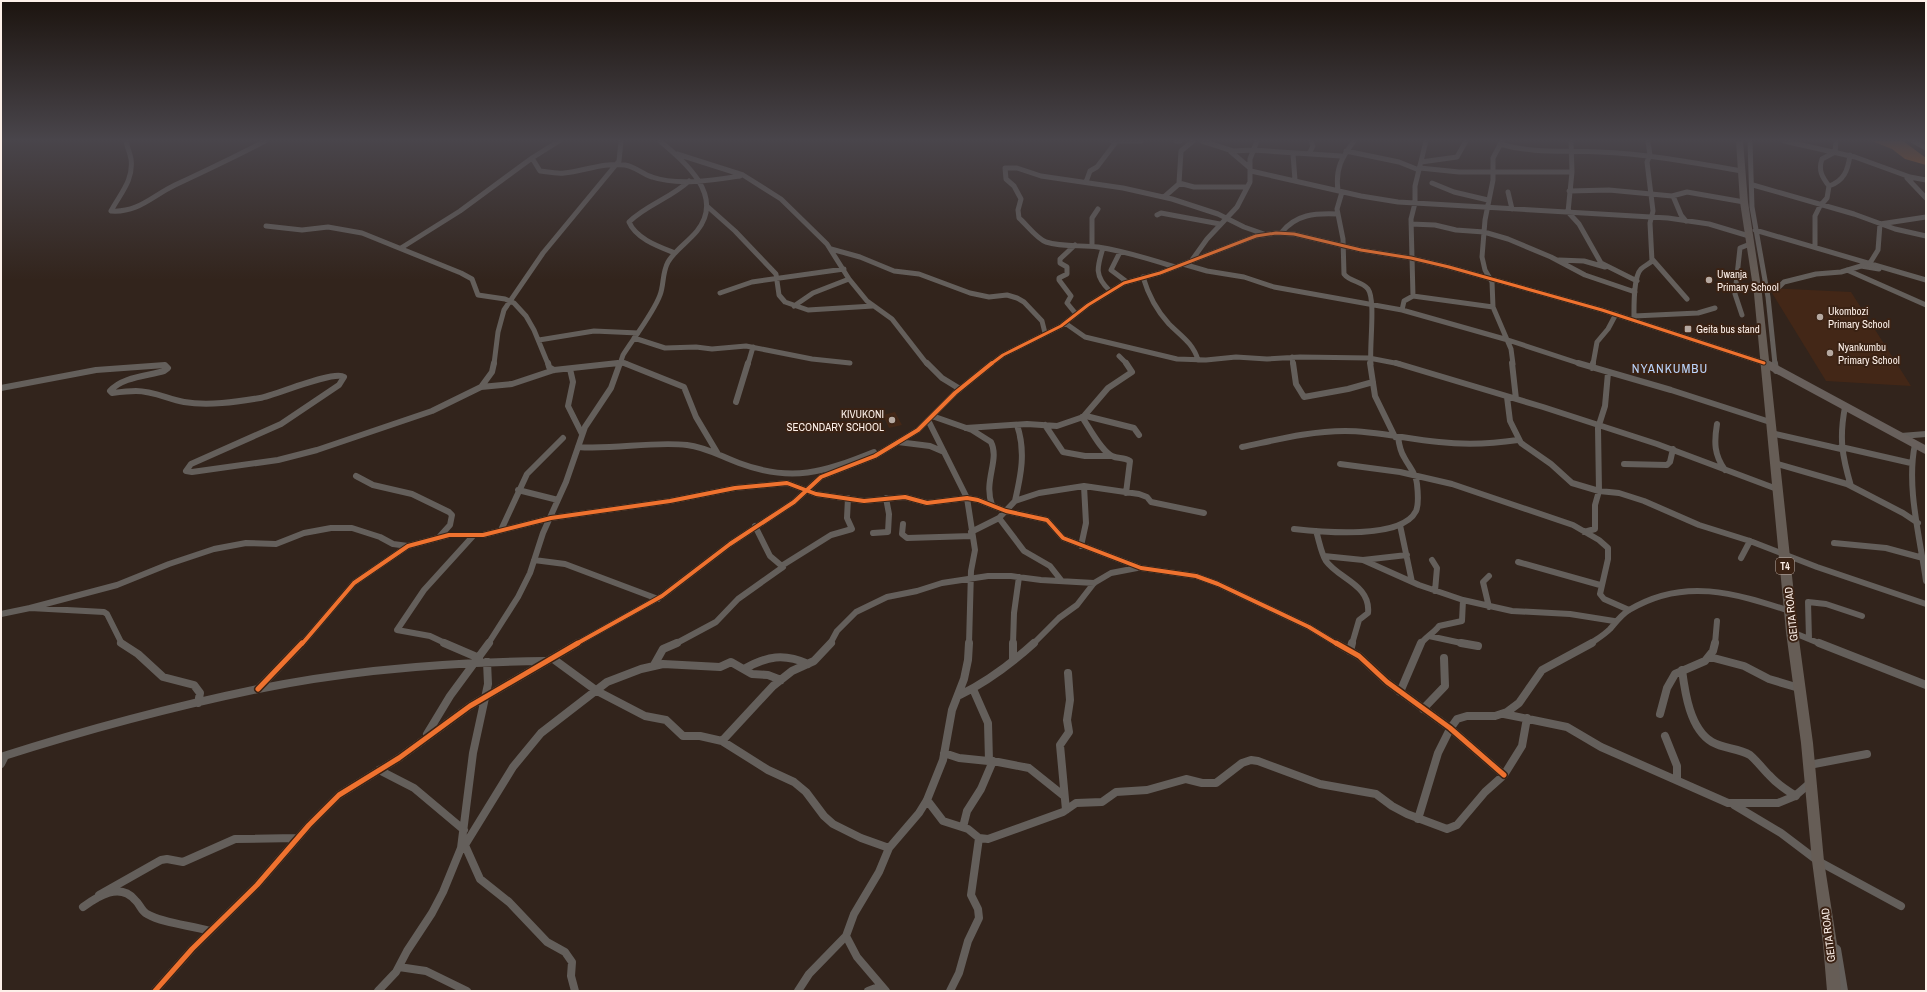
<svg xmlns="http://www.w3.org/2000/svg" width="1927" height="992" font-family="'Archivo Narrow',sans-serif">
	<rect width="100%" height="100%" fill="#32241c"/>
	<path fill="#432717" d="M1769,288l82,4 60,94 -85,-5z
		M895,412l7,13 -13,3 -6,-13z"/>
	<path fill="#9e521b" d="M1872,141h31l23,17v7l-21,-6 -13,-10z"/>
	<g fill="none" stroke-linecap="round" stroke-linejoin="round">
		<path stroke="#645f5b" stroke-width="5" d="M126,141c1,6 4,12 5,18 3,21 -11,35 -20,52 27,2 41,-15 64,-26 30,-14 60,-28 90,-44
			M1112,141h29
			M1176,141h4
			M1193,141l-12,10 -2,32 15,4h53
			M1202,141l31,10 20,-1
			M1502,141l-9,17v22l-8,40 -3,37 3,13 7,12 1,25 18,42 2,15
			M1571,141l1,31 -4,40 11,12 22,39 36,18
			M1750,141l2,66 16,90 7,67
			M1784,141l71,16 55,20 16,3
			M1913,141l13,7
			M1500,144c33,10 66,6 100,8 48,2 95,11 142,19
			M1253,150l88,6
			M1230,151l20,17
			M1346,151l53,11 20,8
			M677,154l66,21 38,24 46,45 22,35 18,22 25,18 35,45
			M1293,154l2,26
			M1309,154l4,-8 -2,-5
			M532,158l8,13c8,1 17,3 24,2 20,-2 40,-11 61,-8 11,2 17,9 27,12 26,9 62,3 88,-1
			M1421,162l36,-5 9,-16
			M1420,168l39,4h113
			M1251,171l110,25 37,6 270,16 41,6 40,12
			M1907,178l19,20
			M1086,182l4,-11 7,-4 19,-25
			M1432,183l22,9 34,8
			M1753,185l101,29 41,15 31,7
			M1829,186c15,-5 19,-16 21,-31
			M1338,190c-3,-21 4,-33 16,-49
			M1569,191l40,-1 63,6 15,-4 57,10
			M1342,192l-5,17 6,30 1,35c6,8 18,7 24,15 8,11 1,59 3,75
			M1508,192l4,17
			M1673,196l8,19 5,6
			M1164,197l16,-14
			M708,207l27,24 41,43 3,21 6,7 23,8 65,-4
			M1157,215l4,-2 59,11
			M1411,224l24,1 21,5 28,2 24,7 43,18 34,18 50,17
			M266,226l36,4 26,-3 34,6 99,40 11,6 6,16 27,4 9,4 12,13 8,14 14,34
			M1755,230l171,50
			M1281,233c15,-19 34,-20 57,-19
			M1075,245l-15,14v4l7,4v7l-8,4v2l12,16 -4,7 9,11
			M1092,246v-28l6,-9
			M1815,247v-31l5,-10 7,-8 2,-12c-7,-9 -11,-16 -7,-27l13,-7 1,-11
			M401,248l59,-37 72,-53 27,-17
			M1103,248c-6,19 -9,28 7,43
			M831,249l29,8 34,14 25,3 51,19 19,4 18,-2 10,3 7,4 18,19 3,12
			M1120,252l-9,18 16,12
			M675,253c-15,-6 -39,-14 -46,-31 17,-17 42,-24 60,-41
			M1652,259l35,40
			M1192,260l15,-21 30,-32 13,-25v-23l7,-18
			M1559,260l25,1 21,6
			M1870,263l8,-13 2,-26 46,-7
			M1183,264l24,7 37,6 30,10 128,23 106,30 73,24
			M1175,267c-25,-8 -51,-16 -77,-20 -17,-2 -36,0 -52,-5 -9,-3 -19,-17 -27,-24l-1,-8 3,-11 -7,-13 -8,-7 -1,-11h12l24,8 82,12 49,11 46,15 26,13 20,7
			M1847,270l79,35
			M1143,277c5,17 14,34 26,47 12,12 24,19 29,36
			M1767,290l10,-1 7,-7 32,-8 25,-2 20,-6 18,3
			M720,293l32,-11 92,-13
			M1413,296l80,11
			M794,306l19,-13 36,-14
			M1402,310l2,-9 9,-5 -2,-77 4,-16v-17l11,-45
			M1742,315l-7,-21 5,-46 10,-4
			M1634,316l64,-3 17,-5
			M1634,320c0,-12 -1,-43 7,-51 3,-3 8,-5 11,-8l-2,-38 3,-12 -6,-49 3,-7 -2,-13
			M1065,323l20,14 92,22 29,1 30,-3 31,2 33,-2 69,1 31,6
			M634,338l31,10 31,-1 16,2 34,-3 66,13 38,4
			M539,340l55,-9 44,2
			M1119,356l8,8
			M1292,357l1,7
			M494,364l4,-32 6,-22 39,-57 76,-92 2,-20
			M609,364l14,-1 4,1
			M620,364l3,-9c10,-16 31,-43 37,-60 4,-10 2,-22 8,-33 7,-12 20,-20 29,-31 28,-35 -11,-68 -37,-90
			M748,364l5,-17
			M991,364l12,-9 58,-29 27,-21 36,-22 36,-10 96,-37 20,-3 18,1 67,16 50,8 38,9 153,43 162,53
			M1593,364l4,-22 11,-13 8,-15"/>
		<path stroke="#645f5b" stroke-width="6" d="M548,363l1,4 5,3
			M624,363l60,24 12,30 22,37
			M927,363l15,15 18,11
			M1293,363l3,21 8,13 44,-8 25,-7
			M1370,363l5,33 20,41
			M1396,363l147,44 114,37 120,45
			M1512,363l4,36
			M1578,363l93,27 99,32
			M1775,363l1,8
			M1592,368l1,-5
			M570,369l3,13 -5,24 14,28
			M481,387l31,-3 42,-14 64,-7
			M1,388l95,-18 69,-5 3,3 -4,3c-17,5 -42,6 -54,20l2,2c8,-1 16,-2 24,-2 17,0 32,8 48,11 24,4 52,0 76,-4 16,-3 74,-28 84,-21l-5,8 -58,39 -90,40 -5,7 6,1 86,-12 39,-10 115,-39 49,-24 11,-15 2,-9
			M1507,397l3,24 11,22 30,21 21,19 27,8 20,2 25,8 55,24 51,16 67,26 109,37
			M736,402l12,-39
			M1845,407c-6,31 -3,49 6,79
			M932,416l40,14 19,12c9,18 -8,39 1,63
			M1084,416l24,-28 24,-16 -6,-9
			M1082,417c7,10 19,34 30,39 6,3 12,1 18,5l-4,32
			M928,420l39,78 8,52 -4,21 -2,73
			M1717,424c-3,18 -3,31 8,46
			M1045,425l18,27 22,4h27
			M966,428l61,-4 30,2 29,-10 48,12 5,7
			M1771,433l70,16
			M1901,436l25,-2
			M898,442l32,4 14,6
			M1915,444c-9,43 5,93 11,137
			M578,447c36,3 73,-6 109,-2 19,2 35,12 52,18 53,20 85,9 135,-11
			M1242,447c34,-7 68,-16 103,-16 31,0 62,8 94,11 27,3 52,2 79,-2
			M1841,447l70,16
			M1774,463l73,21 56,29 15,10
			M1340,464l60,8 52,12 121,41 26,15 9,8v11l-8,35 4,5 25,11
			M1624,464l43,1 3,-3 3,-13
			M356,476l17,9 39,9 37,18 3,3 -2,10 -10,11
			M518,490l40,10
			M1015,501c6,-26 11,-50 2,-76
			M999,518l25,33 26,15 11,14
			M903,524l-1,10 5,4 65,-2
			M1400,525l12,57
			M1294,529c27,3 108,11 122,-18 3,-7 2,-18 1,-27 -1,-11 -8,-17 -13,-27 -4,-6 -5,-13 -6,-20
			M501,530l26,-56 36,-36
			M1316,531c3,9 5,22 10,30 13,18 45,24 42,52l-9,7 -7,24
			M971,532l28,-14 16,-17 24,-8 45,-7 55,8 8,3 4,5 53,11
			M1584,532l11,-3v-24l4,-14 -1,-63 7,-22 3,-33
			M873,533l15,-1 1,-18 -3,-16
			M1834,543l52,5 37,10
			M1081,546l5,-23 -2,-37
			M1324,556l39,4 44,-5
			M1741,558l9,-17
			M534,560l31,4 93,35
			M1363,560l56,25 44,15 49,11 58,3 44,7
			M1432,560l5,8 -2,23
			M1518,562l82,23
			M783,565l48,-30 21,-6 -5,-11 1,-20
			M1489,576l-6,6 6,25
			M30,608l87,-23 52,-21 45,-15 32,-6 30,1 28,-11 27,-5h21l28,9 13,7 15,2
			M1,614l29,-6 74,4 3,2 15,30
			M1792,632l29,12
			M1429,636l37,8
			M1809,639l-1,-37 18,2 36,12
			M302,644l52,-61 54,-37 41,-11h34l68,-17 119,-17 65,-13 52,-5 29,11 48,7 41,-4 22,6 40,-5 11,2 28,11 41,9 16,18 78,30 55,8 22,8 91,43 28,17
			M447,644l-17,-8 -33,-6 27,-40 49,-54
			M488,644l30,-47 12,-24 13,-40 23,-51 19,-55 26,-39 9,-25
			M576,644l86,-48 68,-52 64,-42 27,-25 54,-21 43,-26 37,-37 37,-30
			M675,644l41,-22 22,-23 45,-32 -13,-11 -15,-30
			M830,644l7,-13 19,-19 31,-15 30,-6 25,-8 46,-7h23l30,4 53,3
			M1013,644l1,-31 5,-36
			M1033,644l26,-26 18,-13 17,-22 17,-10 26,-5
			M1421,644c2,-5 13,-11 18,-18l23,-5 1,-21
			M1590,644c7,-5 14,-9 20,-15 6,-7 11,-14 19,-19 55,-33 105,-17 161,1
			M1715,644l2,-23"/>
		<path stroke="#645f5b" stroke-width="8" d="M121,643l17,11 25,23 31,8 6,8 -2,10
			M444,643l35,15
			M1336,643l23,13 28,26 63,46 54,47
			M1461,643l17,3
			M1819,643l107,42
			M1350,651l2,-8
			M1710,657l34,9 25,13 30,9
			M552,658l45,33 48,25 21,4 17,16h17l22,5 46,29 26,12 12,10 18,24 9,8 28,14 28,10
			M1013,660v-17
			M654,665l9,-16 14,-6
			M744,669c23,-13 40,-16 64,-5
			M1682,670c3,23 8,59 30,72 12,7 26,6 38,13 7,6 13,14 19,20 8,9 17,15 27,21
			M258,689l44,-46
			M973,689l15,34 1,38
			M1400,692l21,-49
			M958,696c27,-13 54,-33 76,-53
			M1423,709l22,-23 -1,-28
			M1504,714l63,13 34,20 127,56h50l17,-7 15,-13
			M1660,714l7,-26 8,-14 30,-13 8,-10 2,-8
			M427,734l23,-38 39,-53
			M1665,736l12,30v14
			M722,741l51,-55 19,-15 22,-10 17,-18
			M944,753l15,5 39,4 31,6 35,28
			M1,757c84,-27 170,-50 257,-68 93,-19 193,-27 288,-28
			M1,764l4,-8
			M1809,765l58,-11
			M379,770l35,18 50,42
			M927,800l16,21 25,8 11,9 9,1 75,-27 13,-9 26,-1 14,-10 31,-2 39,-11 16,4h14l26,-20 9,-3 7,1 62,23 56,10 16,12 15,8 40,15 10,-4 28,-33 19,-17 18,-29 5,-28
			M1734,805l47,28 37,28 83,45
			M1066,810l-6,-65 9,-13 -2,-12 3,-20 -2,-27
			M1418,819l20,-66 12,-24 7,-10 10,-3h28l12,-4 12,-9 23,-33 50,-27
			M963,827l4,-16 14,-22 12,-28
			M463,841l17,38 29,23 38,40 18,10 7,10 -1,14 4,15
			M465,845l48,-78 28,-34 66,-51 34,-13 22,-5 57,3 11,-5 21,12 16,1 13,5
			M99,895l62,-35 6,-1 16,3 52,-23 62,-1
			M83,907c15,-11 37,-25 52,-7 5,4 6,11 12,14 18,10 43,11 63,17
			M846,936l11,21 29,34
			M1831,945l6,4 7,42
			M399,967l27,4 41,20
			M155,991l37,-42 65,-64 52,-60 30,-30 60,-37 71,-52 108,-63
			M378,991l18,-19 11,-21 25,-38 11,-21 18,-44 12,-95 15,-69 -1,-22
			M798,991l11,-17 37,-38 8,-22 25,-42 10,-24 30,-35 8,-13 16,-40 9,-50 12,-31 4,-19 1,-17
			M868,991l13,-5
			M950,991l9,-18 9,-32 11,-23 -1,-9 -7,-14 8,-57"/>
		<path stroke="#68605c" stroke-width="6" d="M1764,363l2,1"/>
		<path stroke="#68605c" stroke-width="8" d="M1765,363l161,87"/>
		<path fill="#665d56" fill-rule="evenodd" d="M1736,141h7l5,61 14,92 36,338 15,111 11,118 13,83 4,47h-14l-4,-47 -11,-83 -11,-118 -15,-111 -32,-338 -14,-92z"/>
		<defs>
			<path id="cycleway-far2" d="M991,364l12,-9 58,-29 27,-21 36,-22 36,-10 96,-37 20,-3 18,1 67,16 50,8 38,9 153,43 162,53"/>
			<path id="cycleway-far1" d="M302,644l52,-61 54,-37 41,-11h34l68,-17 119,-17 65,-13 52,-5 29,11 48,7 41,-4 22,6 40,-5 11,2 28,11 41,9 16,18 78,30 55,8 22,8 91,43 28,17
				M576,644l86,-48 68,-52 64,-42 27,-25 54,-21 43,-26 37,-37 37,-30"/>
			<path id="cycleway" d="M1336,643l23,13 28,26 63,46 54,47
				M258,689l44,-46
				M155,991l37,-42 65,-64 52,-60 30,-30 60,-37 71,-52 108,-63"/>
		</defs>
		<use href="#cycleway-far2" stroke="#3a2214" stroke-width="5"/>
		<use href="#cycleway-far1" stroke="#3a2214" stroke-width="6"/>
		<use href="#cycleway" stroke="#3a2214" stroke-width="8"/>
		<use href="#cycleway-far2" stroke="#ef722f" stroke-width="3"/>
		<use href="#cycleway-far1" stroke="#ef722f" stroke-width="4"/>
		<use href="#cycleway" stroke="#ef722f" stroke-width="5"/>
	</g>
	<linearGradient id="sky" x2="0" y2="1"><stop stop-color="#1c140f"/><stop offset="0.5" stop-color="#49454b"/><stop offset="1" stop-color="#49454b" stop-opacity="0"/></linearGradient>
	<rect width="1927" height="280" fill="url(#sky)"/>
	<g fill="#b6a9a1" stroke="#3a2214" stroke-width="1.5">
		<circle cx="1709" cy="280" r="4"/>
		<circle cx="1820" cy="317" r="4"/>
		<rect x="1684" y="325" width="8" height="8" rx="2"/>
		<circle cx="1830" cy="353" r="4"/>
		<circle cx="892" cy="420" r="4"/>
	</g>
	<g text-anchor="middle" stroke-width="4" stroke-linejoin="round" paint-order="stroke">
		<rect fill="#3a2214" stroke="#c2b2a9" stroke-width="1" x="1776" y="558" width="18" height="16" rx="3"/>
		<g font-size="10" font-weight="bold" fill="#fdf0e9">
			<text x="1785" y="570">T4</text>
		</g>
		<g font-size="11" fill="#fdf0e9" stroke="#3a2214" text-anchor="start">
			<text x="1717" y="278">Uwanja<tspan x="1717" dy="13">Primary School</tspan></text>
			<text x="1828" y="315">Ukombozi<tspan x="1828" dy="13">Primary School</tspan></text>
			<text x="1696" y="333">Geita bus stand</text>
			<text x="1838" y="351">Nyankumbu<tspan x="1838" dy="13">Primary School</tspan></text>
			<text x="884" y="418" text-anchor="end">KIVUKONI<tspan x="884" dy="13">SECONDARY SCHOOL</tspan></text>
		</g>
		<g font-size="11" fill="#fdf0e9" stroke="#3a2214">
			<text transform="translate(1791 614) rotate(-96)" y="4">GEITA ROAD</text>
			<text transform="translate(1828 935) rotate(-97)" y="4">GEITA ROAD</text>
		</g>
		<g font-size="13" letter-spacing="1" fill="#bbd4fa" stroke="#3a2214">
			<text x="1670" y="373">NYANKUMBU</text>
		</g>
	</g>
	<rect width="1927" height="992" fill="none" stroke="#fdf0e9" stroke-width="4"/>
</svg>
